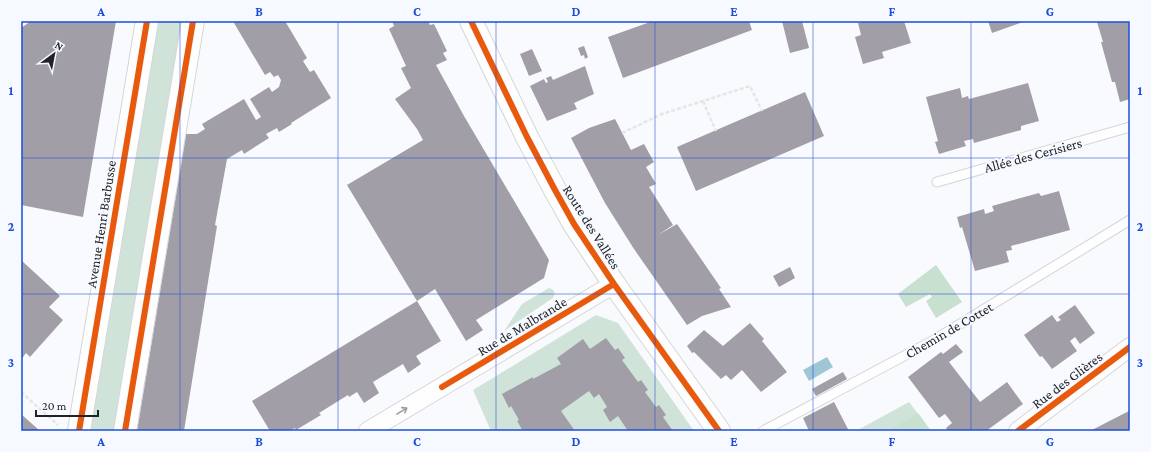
<svg xmlns="http://www.w3.org/2000/svg" width="1151" height="452" font-family="'Crimson Pro',serif">
	<rect width="100%" height="100%" fill="#f8fafd"/>
	<path fill="#d0e3d8" d="M156,21h30l-68,410h-30z
		M549,288c5,1 7,5 4,10l-49,33 18,-27z
		M596,315l22,8 76,108h-203l-18,-41z
		M909,402l22,29h-75z"/>
	<path fill="#c7e0d0" d="M936,265l26,37 -26,16 -10,-17 6,-4 -2,-3 -24,13 -8,-13z
		M918,413l13,18h-42z"/>
	<path fill="#9ec6d4" d="M827,357l6,10 -24,14 -6,-11z"/>
	<path fill="#a19ea7" d="M31,21h85l-33,196 -62,-12v-177z
		M238,21h47l22,37 -4,3 7,11 4,-2 17,28 -40,25 1,1 -13,8 -2,-4 -11,6 3,4 -25,16 -2,-4 -15,9 -12,66 2,1 -33,205h-47l49,-297h11l8,-5 -3,-5 42,-25 12,21 5,-3 -11,-18 19,-12 3,5 7,-5 2,-7 -3,-5 -4,2 -4,-5 -5,3 -31,-52z
		M392,21h36l2,4 4,-1 13,27 -4,2 4,7 -11,5 28,51 85,144 -5,18 -68,42 7,10 -17,11 -31,-52 -18,12 24,40 -25,15 5,8 -13,9 -5,-9 -30,18 6,11 -15,10 -7,-11 -8,5 -1,-2 -29,18 2,2 -25,15 -1,-2 -6,3h-19l-18,-30 165,-100 -70,-116 76,-45 -6,-11 -22,-30 16,-11 -10,-20 5,-2 -17,-37 5,-3z
		M653,21h96l3,9 -129,48 -15,-41z
		M782,21h20l7,27 -19,5z
		M866,21h38l7,22 -29,9 2,6 -21,6 -8,-27 6,-2 -3,-12z
		M988,21h34l1,1 -31,11z
		M1100,21h30v78l-10,3 -5,-20h-3l-11,-40h2l-6,-20z
		M584,46l4,11 -3,2 -1,-4 -3,1 -3,-8z
		M532,49l10,22 -13,5 -9,-22z
		M585,66l9,28 -20,9 3,6 -30,12 -17,-35 14,-7 2,4 2,-1 -2,-4 5,-2 2,4z
		M1028,83l11,38 -18,5v4l-47,13 -1,-4 -9,2 2,5 -27,8 -4,-12 3,-1 -12,-44 34,-9 2,10 6,-2 1,3z
		M805,92l19,44 -128,55 -19,-44z
		M615,119l16,31 13,-6 10,18 -8,5 10,17 -7,3 24,38 -15,10 19,-11 44,64 -2,1 12,18 -29,9 -15,9 -53,-76 -29,-46 -34,-65 18,-10z
		M1059,191l11,39 -59,16 1,4 -6,1 3,11 -34,9 -13,-44 -2,1 -3,-11 27,-8 1,5 9,-3 -2,-5 47,-13 2,3z
		M21,260l39,36 -11,11 14,13 -33,37 -4,-4 -5,7z
		M790,267l5,11 -16,9 -6,-11z
		M1075,305l20,28 -15,11 -5,-7 -5,4 7,10 -25,18 -10,-13 -2,1 -16,-22 28,-20 5,7 4,-2 -3,-3z
		M750,323l14,16 -2,2 25,31 -26,20 -19,-22 -11,10 -5,-5 -5,4 -27,-27 -2,1 -5,-7 17,-16 19,16z
		M606,338l9,12 3,-2 7,10 -3,2 16,22 3,-2 7,10 -3,2 11,15 3,-2 7,10 -3,2 10,14h-45l-10,-15 -8,6 -7,-12 4,-3 -8,-13 -5,4 -5,-7 -28,20 14,20h-52l-6,-10 2,-1 -8,-14 -2,2 -7,-14 31,-17v2l28,-15 -4,-6 26,-19 7,10z
		M956,344l7,8 -14,10 31,40 27,-20 16,22 -37,27h-38l-2,-3 6,-5 -7,-9 -6,4 -31,-41 33,-25 2,2z
		M843,372l4,7 -31,17 -4,-7z
		M834,402l15,29h-40l-6,-13z
		M1130,410v21h-40l39,-20z
		M21,414l19,17h-19z"/>
	<g fill="none" stroke-linecap="round" stroke-linejoin="round">
		<defs>
			<path id="lane" d="M937,182l193,-55
				M763,431l171,-91 196,-120"/>
			<path id="street" d="M368,431l246,-147
				M1018,431l112,-84"/>
			<path id="secondary" d="M471,21l56,116 28,53 19,34 40,60 105,147
				M79,431l68,-410
				M125,431l68,-410"/>
		</defs>
		<use href="#lane" stroke="#d4d6d8" stroke-width="11"/>
		<use href="#street" stroke="#d4d6d8" stroke-width="20"/>
		<use href="#secondary" stroke="#d4d6d8" stroke-width="24"/>
		<path stroke="#e5e6e7" stroke-width="2.5" stroke-dasharray="4 2" stroke-linecap="butt" d="M703,101l13,30
			M622,133l40,-19 88,-28 12,25
			M21,392l37,33"/>
		<use href="#lane" stroke="#fefeff" stroke-width="9"/>
		<use href="#street" stroke="#fefeff" stroke-width="18"/>
		<use href="#secondary" stroke="#fefeff" stroke-width="22"/>
		<defs>
			<path id="cycleway" d="M471,21l56,116 28,53 19,34 40,60 105,147
				M442,387l172,-103
				M79,431l68,-410
				M125,431l68,-410
				M1018,431l112,-84"/>
		</defs>
		<use href="#cycleway" stroke="#f6f9ff" stroke-width="8"/>
		<use href="#cycleway" stroke="#e8590c" stroke-width="6"/>
	</g>
	<defs><path id="oneway-shaft" d="M-6 0H5M1.5-3L5.5 0L1.5 3" fill="none" stroke-width="1.6" stroke-linecap="round" stroke-linejoin="round"/></defs>
	<use stroke="#9a9b9d" href="#oneway-shaft" transform="translate(402 411) rotate(-31)"/>
	<path fill="none" stroke="#1d4ed8" stroke-width="1" stroke-opacity="0.55" d="M180,21v410M338,21v410M496,21v410M655,21v410M813,21v410M971,21v410M21,158h1109M21,294h1109"/>
	<g text-anchor="middle" stroke-width="4" stroke-linejoin="round" paint-order="stroke">
		<g font-size="14" fill="#202226" stroke="#f6f9ff">
			<text transform="translate(1033 155) rotate(-15)" y="5">Allée des Cerisiers</text>
			<text transform="translate(101 224) rotate(-81)" y="5">Avenue Henri Barbusse</text>
			<text transform="translate(592 227) rotate(58)" y="5">Route des Vallées</text>
			<text transform="translate(522 326) rotate(-31)" y="5">Rue de Malbrande</text>
			<text transform="translate(949 330) rotate(-30)" y="5">Chemin de Cottet</text>
			<text transform="translate(1067 380) rotate(-37)" y="5">Rue des Glières</text>
		</g>
	</g>
	<rect width="1151" height="452" fill="none" stroke="#f6f9ff" stroke-width="44"/>
	<g transform="translate(54 54) rotate(32)" stroke="#f6f9ff" stroke-width="3" paint-order="stroke">
	<path d="M0-3L7 15L0 10L-7 15Z" fill="#202226"/>
	<text y="-6" font-size="11" font-weight="bold" text-anchor="middle" fill="#202226">N</text>
	</g>
	<path d="M36 410v6h62v-6" fill="none" stroke="#202226" stroke-width="2"/>
	<text x="42" y="410" font-size="12" fill="#202226" stroke="#f6f9ff" stroke-width="3" paint-order="stroke">20 m</text>
	<rect x="22" y="22" width="1107" height="408" fill="none" stroke="#1d4ed8" stroke-width="1.5"/>
	<g font-size="13" text-anchor="middle" font-weight="bold" fill="#1d4ed8">
		<text x="101" y="16">A</text>
		<text x="259" y="16">B</text>
		<text x="417" y="16">C</text>
		<text x="576" y="16">D</text>
		<text x="734" y="16">E</text>
		<text x="892" y="16">F</text>
		<text x="1050" y="16">G</text>
		<text x="11" y="95">1</text>
		<text x="1140" y="95">1</text>
		<text x="11" y="231">2</text>
		<text x="1140" y="231">2</text>
		<text x="11" y="367">3</text>
		<text x="1140" y="367">3</text>
		<text x="101" y="446">A</text>
		<text x="259" y="446">B</text>
		<text x="417" y="446">C</text>
		<text x="576" y="446">D</text>
		<text x="734" y="446">E</text>
		<text x="892" y="446">F</text>
		<text x="1050" y="446">G</text>
	</g>
</svg>
